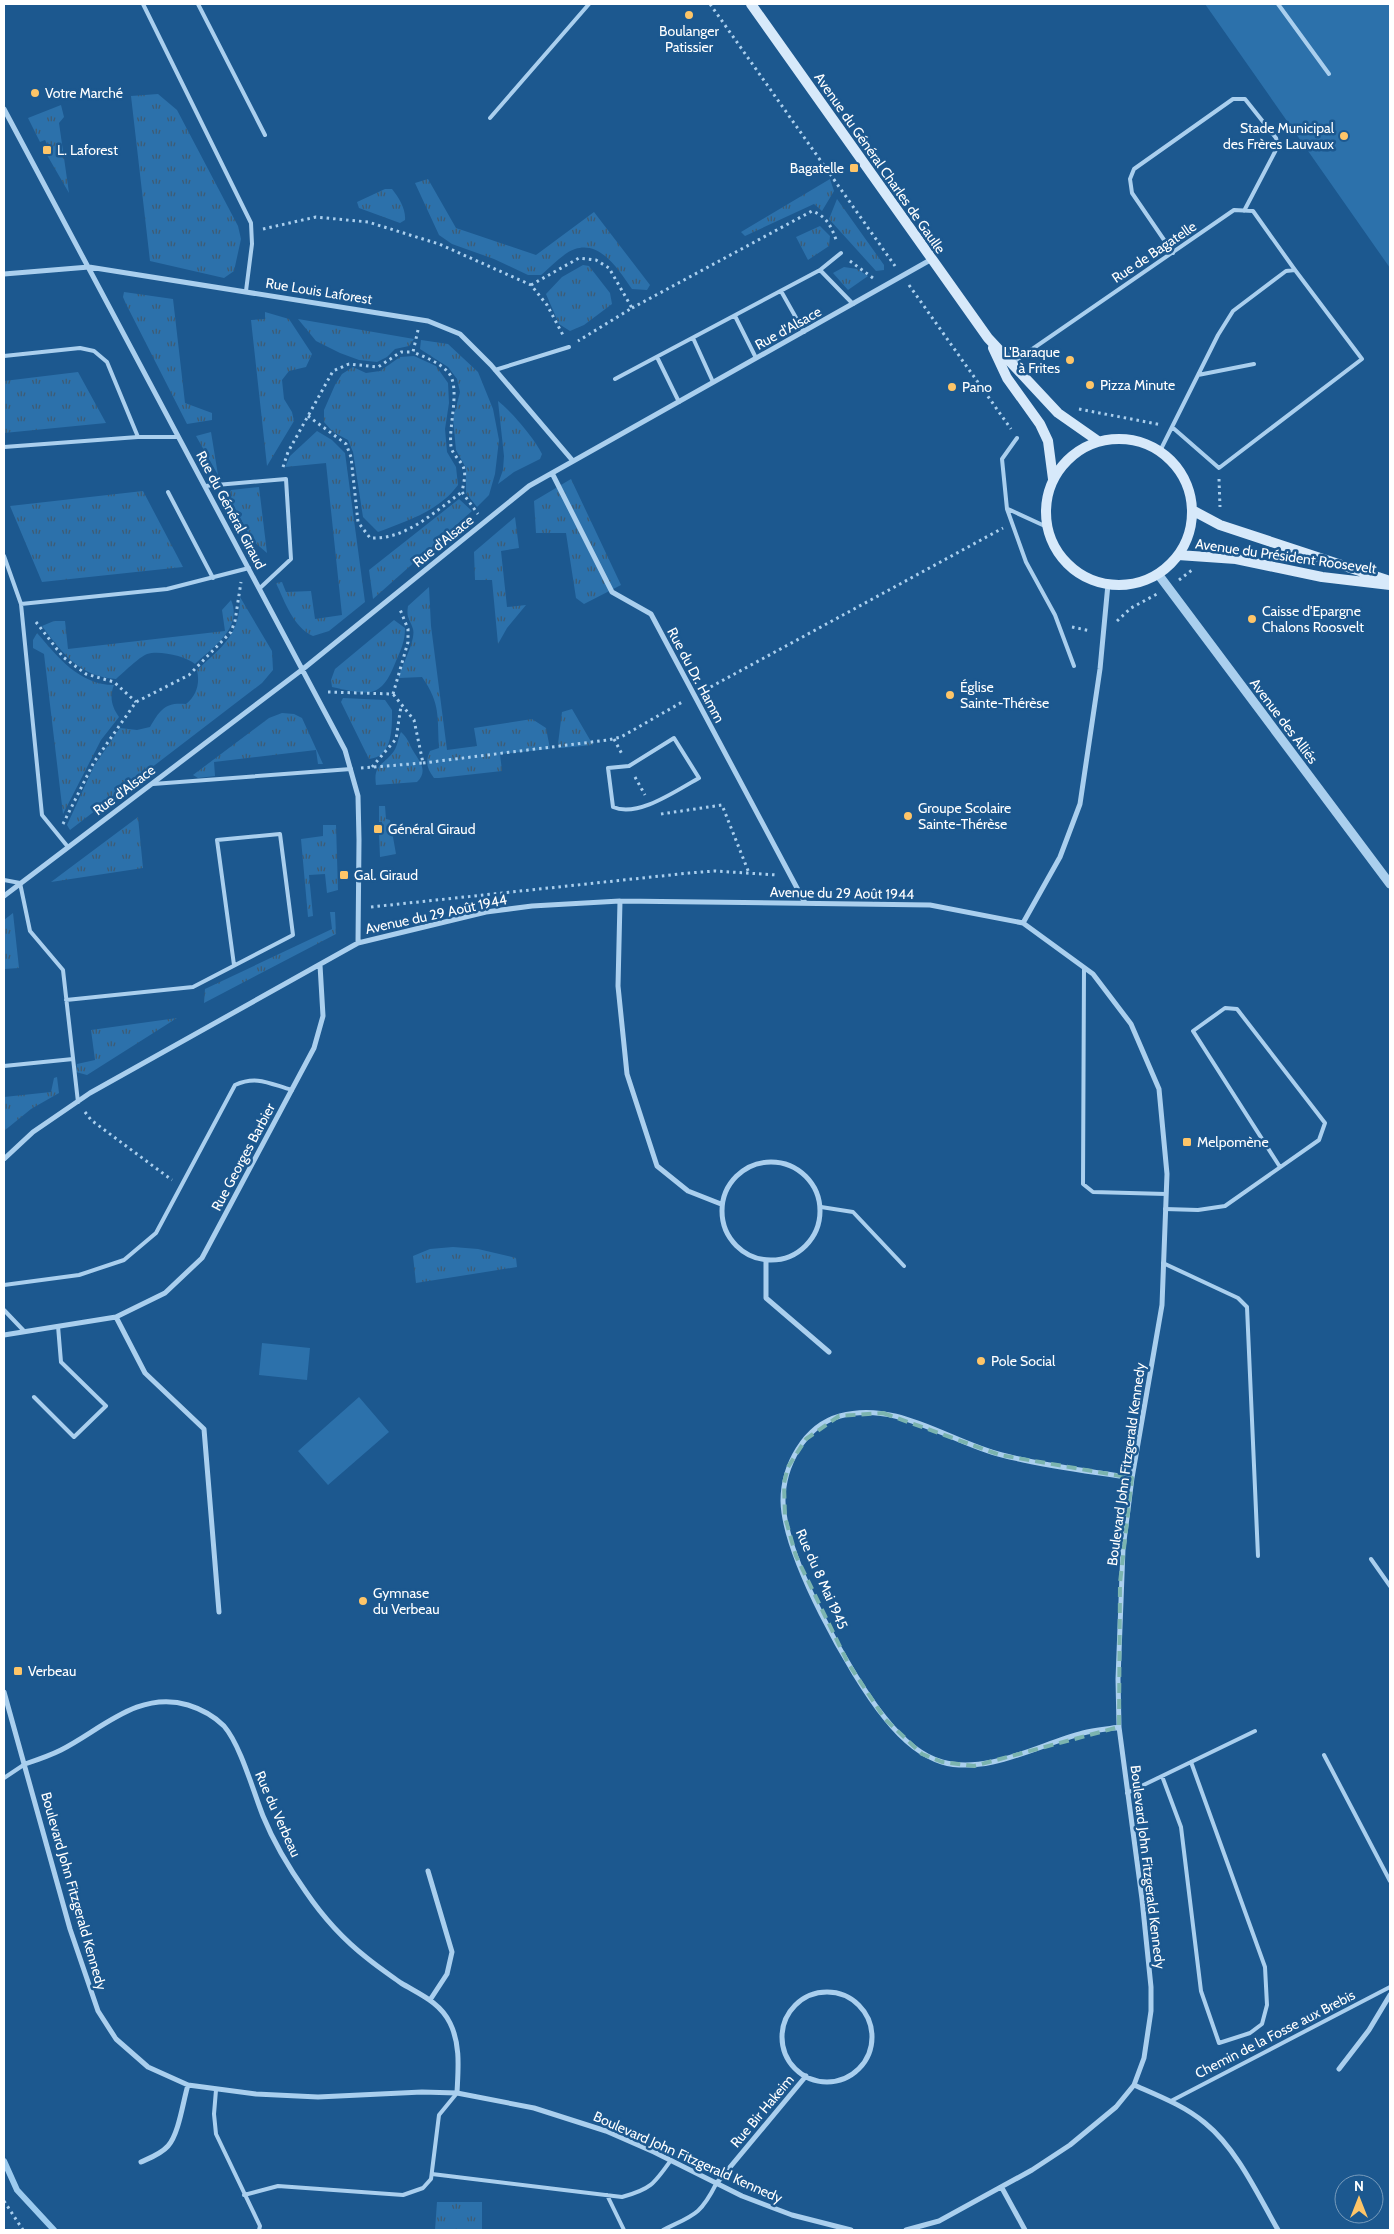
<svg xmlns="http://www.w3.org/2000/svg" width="1394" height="2234" font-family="Cabin,sans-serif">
	<defs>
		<pattern id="grass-tufts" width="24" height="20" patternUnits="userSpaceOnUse" patternTransform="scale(1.25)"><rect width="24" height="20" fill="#2c71ab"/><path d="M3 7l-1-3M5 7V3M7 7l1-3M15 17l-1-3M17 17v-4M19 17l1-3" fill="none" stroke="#3f5b72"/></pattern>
	</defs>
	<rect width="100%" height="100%" fill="#1c588f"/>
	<path fill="url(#grass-tufts)" d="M158,94l19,16 61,116 3,13 -7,32 -10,7 -74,-17 -19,-165z
		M61,105l3,12 -5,6 10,70 -22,-38 4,-3 -6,-12 -5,2 -12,-24z
		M428,179l28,49 80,27 58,-43 56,73 -3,5 -15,-1c-12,-17 -31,-49 -57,-40 -12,4 -24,18 -34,26h-13l-34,-16 -42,-15 -13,-9 -24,-52z
		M830,179l4,12 -12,20 -8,-7 -69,32 -4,-4z
		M385,189h7c7,9 14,20 13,31l-5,3 -41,-15 -2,-6z
		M837,199l47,66v5l-8,1 -47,-52z
		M820,226l10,10 -1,10 -21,14 -12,-23z
		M583,265l6,1 21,27 2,11 -28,21 -14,6 -11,-7 -13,-30 16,-17z
		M844,267l13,2 11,7 -20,14 -15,-17z
		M124,292l49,7 12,104 27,10v7l-25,4 -61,-120 -3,-7z
		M265,312l24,7 23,35 -6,13 -17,4 -7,9 2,19 8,13 2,9 -27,45 -16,-146 14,-1z
		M298,319l116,20 -5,7 -14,3 -8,8 -10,5 -18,-2 -19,-7 -24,-12z
		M421,340l27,4 30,28 15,37 6,31 -4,34 -6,21 -12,12 -11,-14v-25l-10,-18 -3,-31 7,-27 -3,-13 -9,-12 -28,-18z
		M414,356l22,10 12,17 1,20 -4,26 2,23 9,15 2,18c-19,26 -51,36 -80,47l-15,-15 -10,-65 -5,-12 -15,-8 -9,-10v-12l11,-25 7,-11 11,-7 13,6 14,-2 20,-14z
		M78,372l28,51 -102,10v-52z
		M498,401c13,10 37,38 44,53l-2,5 -26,13 -16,12 5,-14 1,-14z
		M317,431l15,9 13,13 20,149 -36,29 -16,5c-20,-9 -28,-34 -37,-53l6,-1 4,10 25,-1 4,28 27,-4 -16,-152 -41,4 5,-11z
		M211,432l7,43 -22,-39z
		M571,479l50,106 -37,19 -8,-6 -10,-65h-30l-2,-32z
		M259,487l8,66 -15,-13 -24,-45 3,-5z
		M143,491l40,76 -141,15 -32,-76z
		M459,499l13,12 -99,88 -4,-29z
		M515,517l4,31 -18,3 6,56 19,-2 -19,23 -9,16 -6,-64h-17l-1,-28z
		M429,587l2,39 16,124 30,-4 -3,-18 58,-9 14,9 4,21 -50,5 2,17 -63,7h-5c-7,-9 -9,-16 -4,-27l9,-3c-2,-31 2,-44 -17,-71l-23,1v-3c4,-11 17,-36 14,-46 -3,-10 -7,-10 -5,-23z
		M240,597l32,54 1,19 -11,13 -192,147 -3,-5 27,-59 26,-38 17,2 13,-3c10,-17 15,-25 36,-23 11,-9 14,-21 11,-34 26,-24 43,-35 43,-73z
		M231,600c12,28 -18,47 -36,64 -9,-8 -36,-14 -48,-10 -8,3 -24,19 -31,25 -37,-3 -53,-25 -74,-53l12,-5h11l3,28 157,-18 -3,-21z
		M394,620l11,8c0,13 -4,22 -9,33 -15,39 -27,34 -64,26l-1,-7 4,-11z
		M37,633c20,23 42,52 77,52 -5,12 -2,22 5,32l-18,23 -38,74 -19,-160 -11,-6v-8z
		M343,698l42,2 7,10c0,18 1,47 -23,49l-28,-57z
		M572,709l21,36 -32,3 -3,-4 4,-32z
		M282,713l12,1 8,4 21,46h-5l-2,-14 -102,12 1,14 -17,2 -5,-3 76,-57z
		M401,732c6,5 8,11 11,17 7,12 17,21 5,33l-41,3c-3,-21 7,-19 18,-34 4,-6 4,-13 7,-19z
		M379,806h6l1,13 4,1 6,34 -16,3 -1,-23h3v-12h-3z
		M138,817l5,51 -92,14z
		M323,825h13l2,65 -11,3 -2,-19 -16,1 4,41 -5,1 -7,-78 22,-3z
		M330,912h5l1,22 -132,69 1,-14 127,-60z
		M13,913l6,55 -15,1v-49z
		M177,1018l-90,57 -11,-3 1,-8 18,-4 -4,-30z
		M57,1077l2,16 -28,16 -27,22v-34l47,-5 3,-14z
		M453,1247l25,2 38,9 1,9 -101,16 -3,-27 17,-7z
		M437,2202h45v28h-47z"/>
	<path fill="#2c71ab" d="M1205,4h185v264z
		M262,1343l48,5 -3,32 -48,-5z
		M359,1397l30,35 -61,53 -30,-34z"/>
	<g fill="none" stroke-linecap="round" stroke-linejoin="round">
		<path stroke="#9dcbef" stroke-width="6" d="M4,2161l13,29 37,40"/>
		<path stroke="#aacfee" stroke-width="3" stroke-dasharray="2.5 4" stroke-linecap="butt" d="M710,4l185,262
			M263,229l53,-12 52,5 71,22 92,41 16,20 17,32
			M850,261l23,17
			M531,285l48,-27 17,2 13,8 23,40 -54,33
			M909,285l102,144
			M632,308l180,-97c16,6 19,16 25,31
			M418,330l-5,22c12,5 25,10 34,19 15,14 1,55 4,75 1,9 11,15 13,23 2,7 -1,17 -2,23l16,22
			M1079,409l83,16
			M308,416l38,28 5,13 7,65 12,16c36,2 64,-26 92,-46
			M283,467l5,-15 45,-81 16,-7 29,3 23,-15h12
			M1219,479l1,28
			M1179,580l13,-10
			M1117,621l14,-13 26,-14
			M36,622l27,35 23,17 28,8 22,20
			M1072,627l19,4
			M705,690l298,-162
			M328,692l65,2 15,-52v-13l-9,-22
			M614,739l9,17
			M423,763l185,-23 13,-3 63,-36
			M372,767l24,-28 5,-33
			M361,768l62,-5 -9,-43 -21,-26
			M635,777l10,18
			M661,814l61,-9 27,68
			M63,824l31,-62 42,-60 53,-27 42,-43 4,-11 6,-39
			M371,907l318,-34 26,-2 62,4
			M85,1112l6,8 81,60
			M4,2201l19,29"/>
		<path stroke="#aacfee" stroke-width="4" d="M143,4l108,219 1,21 -6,47
			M198,4l67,131
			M1278,4l51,70
			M490,118l99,-114
			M1173,253l-41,-60 -2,-14 4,-10 99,-70h12l31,39 2,8 -34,65
			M820,270l21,-17
			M781,291l23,41
			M735,316l21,42
			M693,338l20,44
			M4,356l76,-8 14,3 13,11 31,75 -134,10
			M657,357l22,45
			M1012,363l222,-153 19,1 42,59
			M495,370l74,-23
			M1198,375l56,-11
			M615,379l205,-109 33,34
			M138,437h40
			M1017,438l-15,21 5,50 19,53 29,53 19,51
			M1160,451l58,-116 15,-24 53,-40 9,-1 67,89 -143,109 -47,-41
			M205,486l81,-7 5,80 -31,29
			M168,492l45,86
			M1008,509l39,18
			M4,556l17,48 21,211 26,32
			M21,604l146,-15 82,-21
			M674,738l25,40c-22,12 -61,40 -86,29l-5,-39 21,-2z
			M153,784l198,-15
			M4,880l16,3 10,48 33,39 15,132
			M1084,968l-1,216 10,8 73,2
			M66,1000l127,-13 100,-52 -13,-101 -63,6 17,125
			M4,1066l69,-7
			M821,1207l32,5 51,54
			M1165,1209l33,1 27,-4 94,-66 6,-17 -88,-114 -12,-1 -32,23 87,136
			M1163,1263l75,35 9,9 11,249
			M4,1285l75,-10 45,-15 32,-27 79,-148c22,-10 35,-1 57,5
			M4,1310l20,21
			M34,1397l40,40 32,-31 -45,-44 -3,-36
			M1371,1559l19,27
			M1324,1755l66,126
			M1162,1776l19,51 20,164 18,52 31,-10 12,-9 5,-19 -2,-38 -74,-205
			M4,1778l21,-14
			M1127,1793l128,-62
			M216,2090l-2,24 2,20 44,92 -1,4
			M1171,2101l219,-114
			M432,2174l190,23c29,-8 32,-13 49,-37
			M244,2195l34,-9 125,9 20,-7 8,-9 8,-64 18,-22
			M607,2195l17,35
			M663,2230c30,-15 37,-14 53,-46"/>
		<path stroke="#aacfee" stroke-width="5" d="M4,109l341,641 13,46 1,44 -1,103
			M4,274l85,-7 339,54 32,13 31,31 82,96
			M552,473l60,119 39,22 154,289
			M4,896l299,-227 226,-183 403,-227
			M620,901l-2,85 9,88 30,92 31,25 33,13
			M1023,923l37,-66 20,-53 20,-135 8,-85
			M4,1159l29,-27 57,-39 268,-150 128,-31 46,-6 88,-5 310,4 93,18 70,51 38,50 28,65 8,85 -5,131 -30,173 -9,71 -5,130 1,48 23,172 9,88v24l-7,47 -10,27 -18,22 -46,38 -38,25 -93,51 -33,9
			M722 1211a49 49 0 1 1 98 0a49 49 0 1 1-98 0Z
			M766,1262v36l63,54
			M4,1335l112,-18
			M219,1612l-15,-183 -59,-56 -29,-56 49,-24 37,-35 112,-210 9,-32 -3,-51
			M4,1692l66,237 28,82 18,28 32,28 40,18 68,9 62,3 104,-5 35,1 77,15 72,23 48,21 88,44 50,19 59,15
			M1119,1727c-11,2 -24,3 -36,6 -43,11 -96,42 -141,29 -23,-7 -42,-25 -57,-44 -35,-43 -101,-162 -102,-217 0,-35 21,-75 57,-85 57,-16 109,26 162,39 42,11 87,16 130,23
			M25,1764c12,-4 24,-8 36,-14 40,-20 77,-60 127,-45 13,4 27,12 36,21 17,20 29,65 39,90 11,27 26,52 43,76 17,25 38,48 61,66 11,9 23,17 34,25 18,11 39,19 49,40 11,22 8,47 7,70
			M428,1871l24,81 -5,22 -17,26
			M782 2037a45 45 0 1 1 90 0a45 45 0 1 1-90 0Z
			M1339,2069l30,-39 21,-35
			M1134,2085c25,11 51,21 71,38 32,26 53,72 73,107
			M141,2162c9,-4 20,-8 27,-16 11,-12 15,-45 20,-61
			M716,2184l90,-108
			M1002,2188l23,42"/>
		<path stroke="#aacfee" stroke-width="9" d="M1158,574l232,310"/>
		<path stroke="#d7e9fa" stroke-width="10" d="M751,4l237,334 70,75 40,28
			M993,348l14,30 33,46 8,17 5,38
			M1046 512a73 73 0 1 1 146 0a73 73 0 1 1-146 0Z
			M1192,510l28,15 167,55
			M1178,555l58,4 86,18 68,8"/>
	</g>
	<path fill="none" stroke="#7bb4af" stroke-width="4" stroke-dasharray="10 6" stroke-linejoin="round" d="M883,1413l117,42 132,23 -12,105 -1,144 -145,39 -32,-4 -20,-8 -37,-35 -37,-56 -52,-107 -11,-39 -1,-34 4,-16 18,-28 33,-23z"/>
	<g fill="#fec568" stroke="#1c588f" stroke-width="2">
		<circle cx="689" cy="15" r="5"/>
		<circle cx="35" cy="93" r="5"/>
		<circle cx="1344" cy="136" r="5"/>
		<rect x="42" y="145" width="10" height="10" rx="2.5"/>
		<rect x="849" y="163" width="10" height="10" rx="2.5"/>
		<circle cx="1070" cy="360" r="5"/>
		<circle cx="1090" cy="385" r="5"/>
		<circle cx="952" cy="387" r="5"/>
		<circle cx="1252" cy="619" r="5"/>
		<circle cx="950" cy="695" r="5"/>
		<circle cx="908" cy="816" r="5"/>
		<rect x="373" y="824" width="10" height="10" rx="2.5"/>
		<rect x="339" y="870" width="10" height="10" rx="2.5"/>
		<rect x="1182" y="1137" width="10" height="10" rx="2.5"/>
		<circle cx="981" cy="1361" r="5"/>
		<circle cx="363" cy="1601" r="5"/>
		<rect x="13" y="1666" width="10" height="10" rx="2.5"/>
	</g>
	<g text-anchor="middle" stroke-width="5" stroke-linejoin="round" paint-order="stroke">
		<g font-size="14" fill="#fff" stroke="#1c588f" text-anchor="start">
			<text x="689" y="36" text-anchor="middle">Boulanger<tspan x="689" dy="16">Patissier</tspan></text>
			<text x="45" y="98">Votre Marché</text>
			<text x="1334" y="133" text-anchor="end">Stade Municipal<tspan x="1334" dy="16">des Frères Lauvaux</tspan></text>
			<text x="57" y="155">L. Laforest</text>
			<text x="844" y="173" text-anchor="end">Bagatelle</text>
			<text x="1060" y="357" text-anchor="end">L'Baraque<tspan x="1060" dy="16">à Frites</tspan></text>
			<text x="1100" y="390">Pizza Minute</text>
			<text x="962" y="392">Pano</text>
			<text x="1262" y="616">Caisse d'Epargne<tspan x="1262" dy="16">Chalons Roosvelt</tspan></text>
			<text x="960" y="692">Église<tspan x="960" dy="16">Sainte-Thérèse</tspan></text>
			<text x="918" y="813">Groupe Scolaire<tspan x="918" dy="16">Sainte-Thérèse</tspan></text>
			<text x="388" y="834">Général Giraud</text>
			<text x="354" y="880">Gal. Giraud</text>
			<text x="1197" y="1147">Melpomène</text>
			<text x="991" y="1366">Pole Social</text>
			<text x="373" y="1598">Gymnase<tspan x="373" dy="16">du Verbeau</tspan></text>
			<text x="28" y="1676">Verbeau</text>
		</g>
		<g font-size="14" fill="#fff" stroke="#1c588f">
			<text transform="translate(880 163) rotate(55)" y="5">Avenue du Général Charles de Gaulle</text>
			<text transform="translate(1154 252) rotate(-34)" y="5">Rue de Bagatelle</text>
			<text transform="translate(319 291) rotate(9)" y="5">Rue Louis Laforest</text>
			<text transform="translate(788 328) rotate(-29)" y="5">Rue d'Alsace</text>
			<text transform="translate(231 510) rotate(62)" y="5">Rue du Général Giraud</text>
			<text transform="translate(443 541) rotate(-39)" y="5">Rue d'Alsace</text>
			<text transform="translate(1286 556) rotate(8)" y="5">Avenue du Président Roosevelt</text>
			<text transform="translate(696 675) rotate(62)" y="5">Rue du Dr. Hamm</text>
			<text transform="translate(1284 721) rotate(53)" y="5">Avenue des Alliés</text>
			<text transform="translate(124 790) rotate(-37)" y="5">Rue d'Alsace</text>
			<text transform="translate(842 893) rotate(1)" y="5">Avenue du 29 Août 1944</text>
			<text transform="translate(436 914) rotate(-12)" y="5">Avenue du 29 Août 1944</text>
			<text transform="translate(243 1157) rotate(-62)" y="5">Rue Georges Barbier</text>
			<text transform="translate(1126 1464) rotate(-82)" y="5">Boulevard John Fitzgerald Kennedy</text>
			<text transform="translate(822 1579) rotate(66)" y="5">Rue du 8 Mai 1945</text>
			<text transform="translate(278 1814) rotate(66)" y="5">Rue du Verbeau</text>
			<text transform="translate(1148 1867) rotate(83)" y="5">Boulevard John Fitzgerald Kennedy</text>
			<text transform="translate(74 1891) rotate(74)" y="5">Boulevard John Fitzgerald Kennedy</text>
			<text transform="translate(1275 2034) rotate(-27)" y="5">Chemin de la Fosse aux Brebis</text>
			<text transform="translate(762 2111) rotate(-50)" y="5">Rue Bir Hakeim</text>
			<text transform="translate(688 2157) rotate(24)" y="5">Boulevard John Fitzgerald Kennedy</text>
		</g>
	</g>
	<rect width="1394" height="2234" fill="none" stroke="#ffffff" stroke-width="10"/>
	<g transform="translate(1359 2199)"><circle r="24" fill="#1c588f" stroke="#779bbc"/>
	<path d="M0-4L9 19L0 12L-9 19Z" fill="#fec568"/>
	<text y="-8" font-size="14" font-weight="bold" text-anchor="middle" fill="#ffffff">N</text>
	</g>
</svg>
